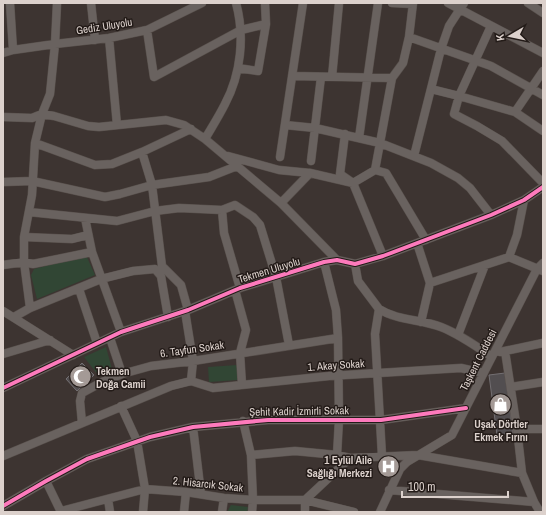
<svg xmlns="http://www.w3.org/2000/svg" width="546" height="515" font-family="'Archivo Narrow',sans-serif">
	<rect width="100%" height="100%" fill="#3d3431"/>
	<path fill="#314634" d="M86,255l9,20 -58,24 -6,-24 3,-6z
		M106,347l6,22 -14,6 -14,-18z
		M237,365l1,15 -29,2 -1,-15z
		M231,505l17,2 -1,5h-20z"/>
	<path fill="#524e50" stroke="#736f72" d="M82,363l12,12 -17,16 -11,-12z
		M505,373l8,60 -16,2 -8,-60z"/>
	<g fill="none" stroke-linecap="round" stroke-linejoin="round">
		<defs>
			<path id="minor" d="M10,3l3,47
				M91,3l4,37
				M392,3l21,1
				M448,3l95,50
				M528,3l15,10
				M491,26l-32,70 -5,18 23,12 25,15 41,42
				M147,30l7,47 87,-47 25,-6
				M409,37l82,29 52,29
				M109,38l8,87
				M3,53l10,-3 42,-6 54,-6 38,-8 55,-27
				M238,68l20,3 8,-47 -1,-21
				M292,76l100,2
				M332,77l7,-74
				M431,89l28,7 56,16 28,19
				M515,112l28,-41
				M3,117l29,1 10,-4 12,2 34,10 11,1 67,-7 18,5 21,14 76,64 56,57
				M285,125l30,3 65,15 51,20 27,15 12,10 21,27
				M345,134l-5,40 13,9 30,73
				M359,138l19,-135
				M205,139c7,-12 14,-23 20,-35 16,-30 20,-68 11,-101
				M35,143l60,22 17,-1 30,-12 49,-23
				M142,152l10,33 10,81 19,19 7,25
				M228,156l51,14 31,3 43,10 22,-13 17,-92 11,-15 6,-26 4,-34
				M414,156l27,-107 8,-23 15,-23
				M280,157l23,-154
				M311,161l10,-84
				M375,170l11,3 40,67
				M3,182l29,-1 73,16 15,-3 32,-9 57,-8 28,-11
				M281,203l29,-30
				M222,210l2,23 16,55
				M29,212l88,9 38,-10 24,-3 43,2 13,-5 18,12 7,8 16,52 13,68
				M85,218l7,34 29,80
				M24,237l48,2 16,-4
				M417,243l13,40 -9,39
				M509,257l8,-22 7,-35
				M324,262l12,48 2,28 1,82 -2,35
				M355,264l3,17 21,28 -4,25 7,122
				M3,265l21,-3 9,2 59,-12
				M430,283l79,-26 34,14
				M79,289l18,54
				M235,290l11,40 -6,23 2,32
				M30,308l-6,-46v-25l8,-42 3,-52 7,-29 8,-20 5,-50 2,-41
				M379,309c19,12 42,10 62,18 18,7 35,19 51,30
				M3,311l70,44
				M185,311l8,50 -2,20
				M14,317l16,-9 71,-29 32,-8 22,-2 6,7 7,41
				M458,335l27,-70
				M110,338l12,36
				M505,351l12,78 5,44 12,29 6,10
				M500,352l43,-9
				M3,354l47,-14
				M191,381l22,7 116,-12 132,-8 22,5
				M511,387l32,-5
				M3,388l118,-56 67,-22 52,-22 84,-26 13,-2 18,4 28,-8 108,-41 33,-15 19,-13
				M121,406l16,35 8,48 -2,23
				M243,421l8,34 2,45 -1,12
				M82,423l-2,-22 2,-8 20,-11 20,-8 29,-8 42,-5 145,-23
				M193,427l8,67
				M517,429h26
				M251,455l44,-4 42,4 13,3 68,-3 104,18
				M3,456l168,-70 20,-5
				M46,481l15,31
				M389,490l145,12
				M108,499l2,13
				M3,506l43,-25 41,-22 63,-22 43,-10 75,-7h113l85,-12
				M61,511l84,-22 41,3 38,6 29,2h52l49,12
				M184,512l2,-20
				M222,512l2,-14
				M305,512v-12l45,-42
				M380,512l20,-43 7,-7 45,-27 85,-166 6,-6"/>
		</defs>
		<use href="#minor" stroke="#58504c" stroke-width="9"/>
		<use href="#minor" stroke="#69625f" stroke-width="8"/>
		<defs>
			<path id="cycleway" d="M3,388l118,-56 67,-22 52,-22 84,-26 13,-2 18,4 28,-8 108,-41 33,-15 19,-13
				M3,506l43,-25 41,-22 63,-22 43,-10 75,-7h113l85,-12"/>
		</defs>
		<use href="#cycleway" stroke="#231b18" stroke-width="6"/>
		<use href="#cycleway" stroke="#fd7abc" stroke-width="4"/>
	</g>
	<defs>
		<symbol id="mosque-disc" viewBox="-11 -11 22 22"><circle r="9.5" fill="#a49a96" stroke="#231b18"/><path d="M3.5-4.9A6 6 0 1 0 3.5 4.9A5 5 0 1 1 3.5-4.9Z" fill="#fff"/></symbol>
		<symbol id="shop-disc" viewBox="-11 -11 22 22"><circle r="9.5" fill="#a49a96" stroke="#231b18"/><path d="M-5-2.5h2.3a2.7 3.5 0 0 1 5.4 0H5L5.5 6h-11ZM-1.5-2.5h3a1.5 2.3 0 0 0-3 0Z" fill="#fff"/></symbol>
		<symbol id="hospital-disc" viewBox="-11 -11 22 22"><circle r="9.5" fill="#a49a96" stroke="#231b18"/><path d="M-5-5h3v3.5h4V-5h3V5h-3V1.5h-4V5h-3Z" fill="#fff"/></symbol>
	</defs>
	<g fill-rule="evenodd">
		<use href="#mosque-disc" x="68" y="364" width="25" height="25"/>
		<use href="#shop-disc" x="488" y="392" width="25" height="25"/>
		<use href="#hospital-disc" x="376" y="454" width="25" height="25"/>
	</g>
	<g text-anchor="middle" stroke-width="3" stroke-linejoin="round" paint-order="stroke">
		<g font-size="11" fill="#dcd1cc" stroke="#231b18">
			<text transform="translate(104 26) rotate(-9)" y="4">Gediz Uluyolu</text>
			<text transform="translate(269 270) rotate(-17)" y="4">Tekmen Uluyolu</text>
			<text transform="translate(192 349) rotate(-8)" y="4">6. Tayfun Sokak</text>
			<text transform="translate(478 360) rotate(-63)" y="4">Taşkent Caddesi</text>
			<text transform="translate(336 365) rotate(-4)" y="4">1. Akay Sokak</text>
			<text transform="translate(299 411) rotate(-1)" y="4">Şehit Kadir İzmirli Sokak</text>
			<text transform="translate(208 484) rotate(6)" y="4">2. Hisarcık Sokak</text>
		</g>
		<g font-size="11" font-weight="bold" fill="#dcd1cc" stroke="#231b18" text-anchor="start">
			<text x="96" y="375">Tekmen<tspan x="96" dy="13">Doğa Camii</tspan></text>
			<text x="501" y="428" text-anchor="middle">Uşak Dörtler<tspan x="501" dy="13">Ekmek Fırını</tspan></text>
			<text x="372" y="464" text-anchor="end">1 Eylül Aile<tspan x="372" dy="13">Sağlığı Merkezi</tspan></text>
		</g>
	</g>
	<rect width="546" height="515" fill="none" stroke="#dcd1cc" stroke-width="8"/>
	<g transform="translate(510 36) rotate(261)" stroke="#231b18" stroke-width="3" paint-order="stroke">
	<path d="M0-3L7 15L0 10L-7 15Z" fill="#dcd1cc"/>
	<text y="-6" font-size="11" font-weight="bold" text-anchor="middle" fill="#dcd1cc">K</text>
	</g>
	<path d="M402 491v6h106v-6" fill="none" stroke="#dcd1cc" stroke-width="2"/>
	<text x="408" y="491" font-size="12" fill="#dcd1cc" stroke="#231b18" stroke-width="3" paint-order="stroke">100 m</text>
</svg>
